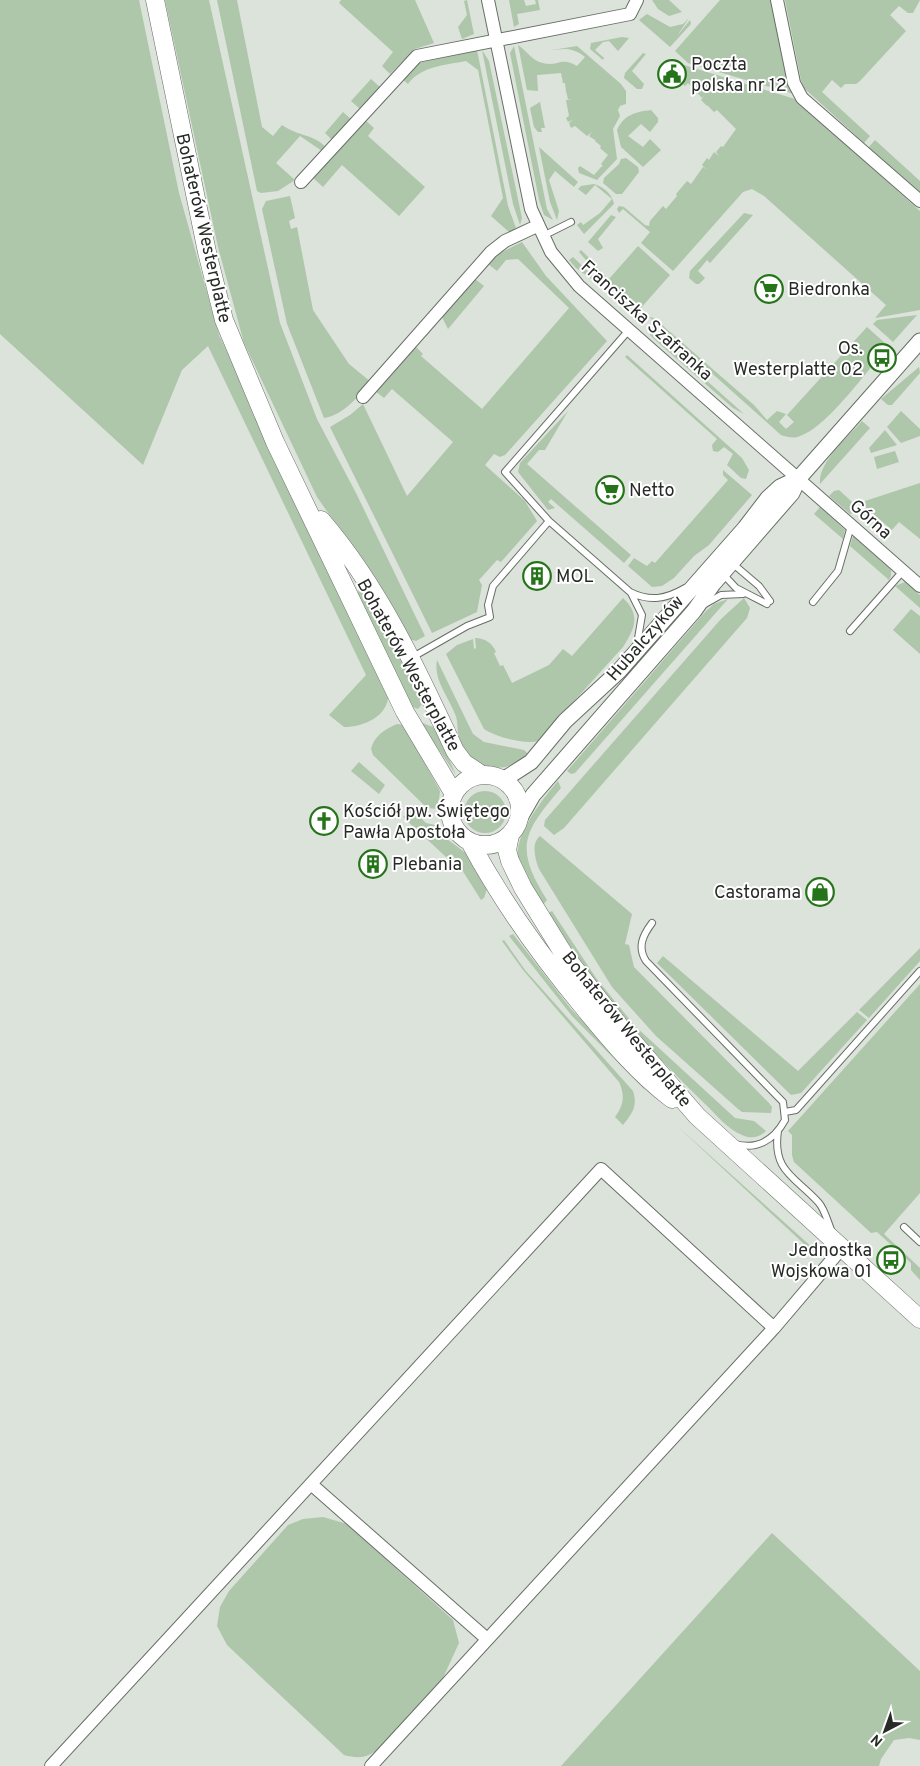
<svg xmlns="http://www.w3.org/2000/svg" width="920" height="1766" font-family="Overpass,sans-serif">
	<rect width="100%" height="100%" fill="#dbe3da"/>
	<path fill="#aec7aa" d="M0,0h139l40,193 40,142 169,356c3,24 -23,36 -44,36l-15,-12 37,-40 -158,-329 -26,24 -39,95 -143,-131z
		M165,0h44l71,323 37,96 39,74 69,143 -9,5 -7,-2 -30,-53 -62,-89 -73,-154 -26,-96z
		M217,0h20l25,127 11,9 9,-11c17,12 30,8 45,23l-5,3 -22,-15 -24,27 19,17 -17,11 -17,2 -4,-2z
		M341,0h74l19,43 -19,6 -25,25 -8,-8 11,-14 -54,-49z
		M467,0l7,34 -12,5 -4,-12 9,-12 -3,-14z
		M509,0h15l2,6 10,-2 -1,-4h3l2,10 -23,4 2,10 -5,3z
		M652,0h17l13,12 -13,4 -11,-7z
		M720,0h53l21,94 -106,-31 -13,-12z
		M785,0h135l-7,13h-5l-9,-7 -9,9 16,16 -46,50 -4,3h-11l-4,4 -9,-8 -10,12 48,44 -6,7 -60,-55 -3,-8z
		M647,14l23,13 13,-3 6,-6 -12,18 13,-16 1,4 -21,23 -31,-27z
		M622,37l7,1 -11,13 -9,-10 -6,1 -8,8 9,8 -1,2 -13,-11 1,-6z
		M518,45c9,6 14,16 25,18 15,4 18,-7 34,3l8,-9c-14,-11 -23,-8 -39,-6l31,-5 44,38 5,7v13l-6,2 -2,4 2,6 -7,13 4,30 -20,21 -18,-7 -1,-5 2,-2 14,9 8,-9 2,1 -3,-3 7,-9 -8,-7 1,-2 -6,-5 1,-2 -1,1 -6,-4 3,-4 -5,4 -12,-10 -4,2 -2,-5 4,-3 -5,2 -2,-4 3,-2 -3,-16 6,-1h-4l-2,-8h2h-2l-1,-8h-2l-2,-10 -24,2 1,16 -11,-1z
		M514,46l33,163 6,11 -9,-5 -5,-15 -29,-147z
		M477,50l31,156 8,22 -7,4 -18,-16 12,-18 -25,-128 -12,-9c-20,4 -45,5 -58,23l-7,-6 17,-15z
		M482,50l7,11 33,157 -2,7 -7,-21z
		M643,53l3,1 -14,17 12,13 -2,5h-5l-13,-11 1,-5z
		M684,65l111,34 125,112v99l-45,8 11,-13 -122,-109 -12,-7 -9,3 -70,79 -32,-28 9,-11 -27,-23 -4,4 -2,-4 2,-3 5,1 21,18 4,1 1,-5 13,-15 3,3 11,-13 -1,-2 11,-13 4,3 12,-17 3,2 -4,-4 5,-7 2,2 5,-8 5,4 -3,-4 5,-6 2,1 13,-18 -19,-19 -3,2 -6,-6 1,-1 -2,1 -6,-6 4,-5 -3,3 -14,-15 -3,3 -10,-9z
		M371,79l9,8 -20,22 -9,-8z
		M540,102l5,26h-4l1,4h-4l-4,-5 -4,-19z
		M651,110l7,8v4l-8,10 -9,-8 -13,12 15,11 7,-8 11,11 -18,17 -22,-20 -4,-17c7,-15 18,-18 34,-20z
		M343,112l9,8 -20,20 -7,-7z
		M364,119l10,9 -6,8 57,51 -26,29 -57,-51 -19,22 -11,-10z
		M875,140l45,41v13l-52,-46z
		M539,147l39,35 -4,5 -19,-16 -6,9 10,31 -2,9 -7,-18z
		M626,158l12,9 1,5 -17,22h-6l-13,-11 1,-5 15,-14 2,-5z
		M594,184c9,3 18,9 20,20l-30,30 -7,-9 4,-3 2,3 17,-12 12,-14 -17,-14 -9,10 -8,-6 3,-3z
		M290,196l5,22 -6,3 2,8 6,-2 16,83 36,54 22,18c-14,15 -27,33 -47,36l-37,-94 -25,-115 4,-8z
		M744,213l9,2 -43,48 -3,-3 -9,11 7,7 -6,6h-3l-7,-6 1,-7z
		M611,215l5,2 -18,22 5,9 -5,3 -10,-9z
		M522,242l24,34 61,65 -102,114 -5,2 -6,-3 -9,11 40,36 12,20 -36,41 -4,-2 -18,20 3,5 -5,27 -45,21 -102,-206 20,-12 13,-11 44,92 46,-54 -61,-53 -8,9 -9,-7 40,-45 8,8 -2,2 61,53 87,-101 -51,-49 -12,1 -9,11 -9,-7 12,-11z
		M638,246l32,29 -30,34 -44,-37 -17,-20 2,-2c10,9 17,20 28,29z
		M573,257l40,38 22,16 -59,-43 -7,-8z
		M474,278l10,8 -36,43 -6,-12z
		M917,315l-24,27 -20,-18 4,-4z
		M649,317l5,1 100,87 13,15 10,-9 9,3 -7,8 7,7 8,-7 -7,-7 80,-88 19,17 -15,18 2,3c-17,20 -49,63 -73,71 -6,3 -13,1 -19,-1z
		M649,329l95,85 -11,-6 -79,-69 -4,-4z
		M627,355l115,103 7,12 -3,9 -5,-1 -14,-13 6,-11 -9,-7 -6,5 -5,-1 -1,-6 5,-6 -92,-82z
		M919,367l1,6 -28,32h-4l-7,-6z
		M568,411l-23,39h-6l-12,14 104,91 -7,8 -73,-64 -3,3 7,6 -7,2 -30,-38 2,-9z
		M901,411l19,18v7l-19,7 -14,-16z
		M862,421l8,7 -50,56c-2,-22 28,-47 42,-63z
		M885,430l12,15 -26,8 -2,-5z
		M895,451l4,11 -22,7 -3,-12z
		M723,470l29,25 -43,50 -15,11 -20,22 -12,8 -10,1 -24,-21 6,-8 13,8 5,-5 3,2 73,-83 -5,-5z
		M920,483v56l-21,-17 -7,8 -27,-23v-6z
		M839,490l23,21 -12,3 -21,-18 5,-5z
		M820,507l25,23 -2,9 -29,-25z
		M853,536l38,34v6l-2,4 -39,-34z
		M905,582l15,13v13l-25,-22z
		M358,586l28,44 37,73 -5,6 -8,-3 -52,-109z
		M623,598c18,17 12,30 0,49l-85,94c-13,4 -42,-4 -54,-12l-38,-75 11,-9 16,-6 1,10 2,-1 -1,-10c10,0 17,5 21,14l-2,1 6,13 3,-1 9,18 37,-18 14,-16 9,7z
		M744,598l6,10 -3,10 -183,210 -10,7 -10,-9 1,-6 176,-201z
		M728,599l-153,174 -4,1 -4,-3 139,-160 8,-7z
		M911,609l9,7v38l-27,-24z
		M437,660l36,74 11,8 40,8 4,4c-21,23 -57,16 -68,-14 -4,-8 -1,-18 -5,-26 -7,-18 -22,-35 -18,-54z
		M420,722l13,5 5,7 18,41z
		M397,724l7,1 36,66 -2,18 -11,-1 -54,-53 -2,-6c3,-13 14,-20 26,-25z
		M359,762l26,23 -6,9 -28,-23z
		M558,781l3,7c-38,45 -47,59 -14,112l-4,5c-9,-14 -22,-31 -25,-47 -4,-23 26,-61 40,-77z
		M464 812a21 21 0 1 1 42 0a21 21 0 1 1-42 0Z
		M412,809l14,14 14,3 7,13 24,18 16,32 -3,9 -3,2 -29,-46 -6,3 -43,-40z
		M540,836l92,78 -7,30 4,1 5,22 135,136 3,4 -1,6 -29,-1 -4,-3 -82,-73 -44,-49 -73,-118c-4,-10 -8,-26 1,-33z
		M552,911l44,67 39,48 100,92 19,3 12,10c-7,7 -16,8 -24,4 -14,-5 -27,-22 -38,-32 -60,-57 -112,-121 -156,-190z
		M513,934l58,75 67,70 7,11 -73,-74 -63,-80z
		M504,940l21,30 108,121c5,15 -1,23 -10,34l-8,-8c9,-12 10,-22 4,-35l-96,-112 -21,-29z
		M920,948v13l-51,57 -10,-8z
		M663,956l135,115 59,-59 10,8 -66,73 -10,2 -134,-132z
		M920,984v209l-36,41 36,34v12l-9,-10v-7l-34,-31 -6,1 -77,-71 -2,-7v-20l-4,-4z
		M676,1125l138,124 3,7z
		M323,1517l24,7 106,96 6,23 -17,37 -62,68c-13,10 -21,11 -36,7l-117,-110 -10,-19 3,-19 9,-16 59,-66 15,-6z
		M772,1533l148,138v69l-11,-2 -15,2 -13,19 -2,7h-318z"/>
	<g fill="none" stroke-linecap="round" stroke-linejoin="round">
		<defs>
			<path id="service" d="M543,236l28,-14
				M629,330l-124,142 44,49 81,71c20,10 36,7 55,-4
				M732,563l27,23 11,15
				M722,573l14,15 31,16
				M631,593l11,22 -5,29
				M813,602l25,-31 13,-45
				M705,604l16,-9 22,-1
				M850,631l53,-60
				M411,658l56,-32 23,-9 -2,-12 5,-19 56,-65
				M652,923c-9,12 -15,24 -6,38l137,141 2,18c-11,20 -28,30 -50,24
				M785,1112l11,-2 124,-139
				M778,1131c-6,41 18,46 41,72 6,7 9,20 13,29
				M904,1227l16,15"/>
			<path id="minor" d="M488,0l43,209 20,43 28,34 341,300
				M777,0l17,83 8,15 118,103
				M301,182l116,-126 213,-42 7,-14
				M363,397l128,-145 14,-11 32,-15
				M311,1484l176,155
				M51,1766l550,-597 173,159
				M371,1766l403,-438 68,-80"/>
			<path id="tertiary" d="M503,780l28,-18 34,-41 54,-50 126,-143 23,-30 12,-11 19,-9
				M518,821l15,-26 161,-184 19,-27 79,-91 7,-15 121,-137"/>
			<path id="secondary" d="M155,0l52,252 17,68 51,122 130,270 49,82
				M321,520c58,67 97,151 134,231l9,12 18,12
				M450 810a35 35 0 1 1 70 0a35 35 0 1 1-70 0Z
				M510,835l-3,15 3,11 13,27 42,68 56,72 76,88 223,203
				M470,842c31,58 68,110 110,161 28,34 56,69 92,96"/>
		</defs>
		<use href="#service" stroke="#686f67" stroke-width="8"/>
		<use href="#minor" stroke="#686f67" stroke-width="14"/>
		<use href="#tertiary" stroke="#686f67" stroke-width="17"/>
		<use href="#secondary" stroke="#686f67" stroke-width="19"/>
		<use href="#service" stroke="#fff" stroke-width="6"/>
		<use href="#minor" stroke="#fff" stroke-width="12"/>
		<use href="#tertiary" stroke="#fff" stroke-width="15"/>
		<use href="#secondary" stroke="#fff" stroke-width="18"/>
	</g>
	<defs>
		<symbol id="civic-ring" viewBox="-11 -11 22 22"><circle r="9.5" fill="#fff" stroke="#26741a" stroke-width="1.5"/><path d="M-.6-6.5H3V-4.5H.6V-3L4-1V1h2V6H-6V1h2V-1L-.6-3ZM-1.2 2.5V6h2.4V2.5Z" fill="#26741a"/></symbol>
		<symbol id="supermarket-ring" viewBox="-11 -11 22 22"><circle r="9.5" fill="#fff" stroke="#26741a" stroke-width="1.5"/><path d="M-6-5.5h2.5l.6 2H6L4.5 2H-2.5L-4.4-4H-6ZM-1.5 3.2a1.3 1.3 0 1 0 .1 0ZM3 3.2a1.3 1.3 0 1 0 .1 0Z" fill="#26741a"/></symbol>
		<symbol id="bus-ring" viewBox="-11 -11 22 22"><circle r="9.5" fill="#fff" stroke="#26741a" stroke-width="1.5"/><path d="M-5-6H5V4H4V6H2V4H-2V6H-4V4H-5ZM-3.5-4V0h7V-4ZM-3.5 1.2v1.5H-2V1.2ZM2 1.2v1.5H3.5V1.2Z" fill="#26741a"/></symbol>
		<symbol id="building-ring" viewBox="-11 -11 22 22"><circle r="9.5" fill="#fff" stroke="#26741a" stroke-width="1.5"/><path d="M-4-6H4V6H1V3H-1V6H-4ZM-2.5-4.3h1.7v1.8h-1.7ZM.8-4.3h1.7v1.8H.8ZM-2.5-1h1.7V.8h-1.7ZM.8-1h1.7V.8H.8Z" fill="#26741a"/></symbol>
		<symbol id="church-ring" viewBox="-11 -11 22 22"><circle r="9.5" fill="#fff" stroke="#26741a" stroke-width="1.5"/><path d="M-1.2-6h2.4v3.5h3.3v2.4h-3.3V6h-2.4V-.1h-3.3v-2.4h3.3Z" fill="#26741a"/></symbol>
		<symbol id="shop-ring" viewBox="-11 -11 22 22"><circle r="9.5" fill="#fff" stroke="#26741a" stroke-width="1.5"/><path d="M-5-2.5h2.3a2.7 3.5 0 0 1 5.4 0H5L5.5 6h-11ZM-1.5-2.5h3a1.5 2.3 0 0 0-3 0Z" fill="#26741a"/></symbol>
	</defs>
	<g fill-rule="evenodd">
		<use href="#civic-ring" x="656" y="58" width="32" height="32"/>
		<use href="#supermarket-ring" x="753" y="273" width="32" height="32"/>
		<use href="#bus-ring" x="866" y="342" width="32" height="32"/>
		<use href="#supermarket-ring" x="594" y="474" width="32" height="32"/>
		<use href="#building-ring" x="521" y="560" width="32" height="32"/>
		<use href="#church-ring" x="308" y="805" width="32" height="32"/>
		<use href="#building-ring" x="357" y="848" width="32" height="32"/>
		<use href="#shop-ring" x="804" y="876" width="32" height="32"/>
		<use href="#bus-ring" x="875" y="1244" width="32" height="32"/>
	</g>
	<g text-anchor="middle" stroke-width="4" stroke-linejoin="round" paint-order="stroke">
		<g font-size="18" fill="#272a27" stroke="#fff" text-anchor="start">
			<text x="691" y="70">Poczta<tspan x="691" dy="21">polska nr 12</tspan></text>
			<text x="788" y="295">Biedronka</text>
			<text x="863" y="354" text-anchor="end">Os.<tspan x="863" dy="21">Westerplatte 02</tspan></text>
			<text x="629" y="496">Netto</text>
			<text x="556" y="582">MOL</text>
			<text x="343" y="817">Kościół pw. Świętego<tspan x="343" dy="21">Pawła Apostoła</tspan></text>
			<text x="392" y="870">Plebania</text>
			<text x="801" y="898" text-anchor="end">Castorama</text>
			<text x="872" y="1256" text-anchor="end">Jednostka<tspan x="872" dy="21">Wojskowa 01</tspan></text>
		</g>
		<g font-size="18" fill="#272a27" stroke="#fff">
			<text transform="translate(204 228) rotate(77)" y="6">Bohaterów Westerplatte</text>
			<text transform="translate(647 320) rotate(42)" y="6">Franciszka Szafranka</text>
			<text transform="translate(871 519) rotate(42)" y="6">Górna</text>
			<text transform="translate(645 638) rotate(-49)" y="6">Hubalczyków</text>
			<text transform="translate(409 665) rotate(61)" y="6">Bohaterów Westerplatte</text>
			<text transform="translate(627 1029) rotate(51)" y="6">Bohaterów Westerplatte</text>
		</g>
	</g>
	<g transform="translate(885 1731) rotate(221)" stroke="#ffffff" stroke-width="4" paint-order="stroke">
	<path d="M0-4L9 19L0 12L-9 19Z" fill="#272a27"/>
	<text y="-8" font-size="14" font-weight="bold" text-anchor="middle" fill="#272a27">N</text>
	</g>
</svg>
